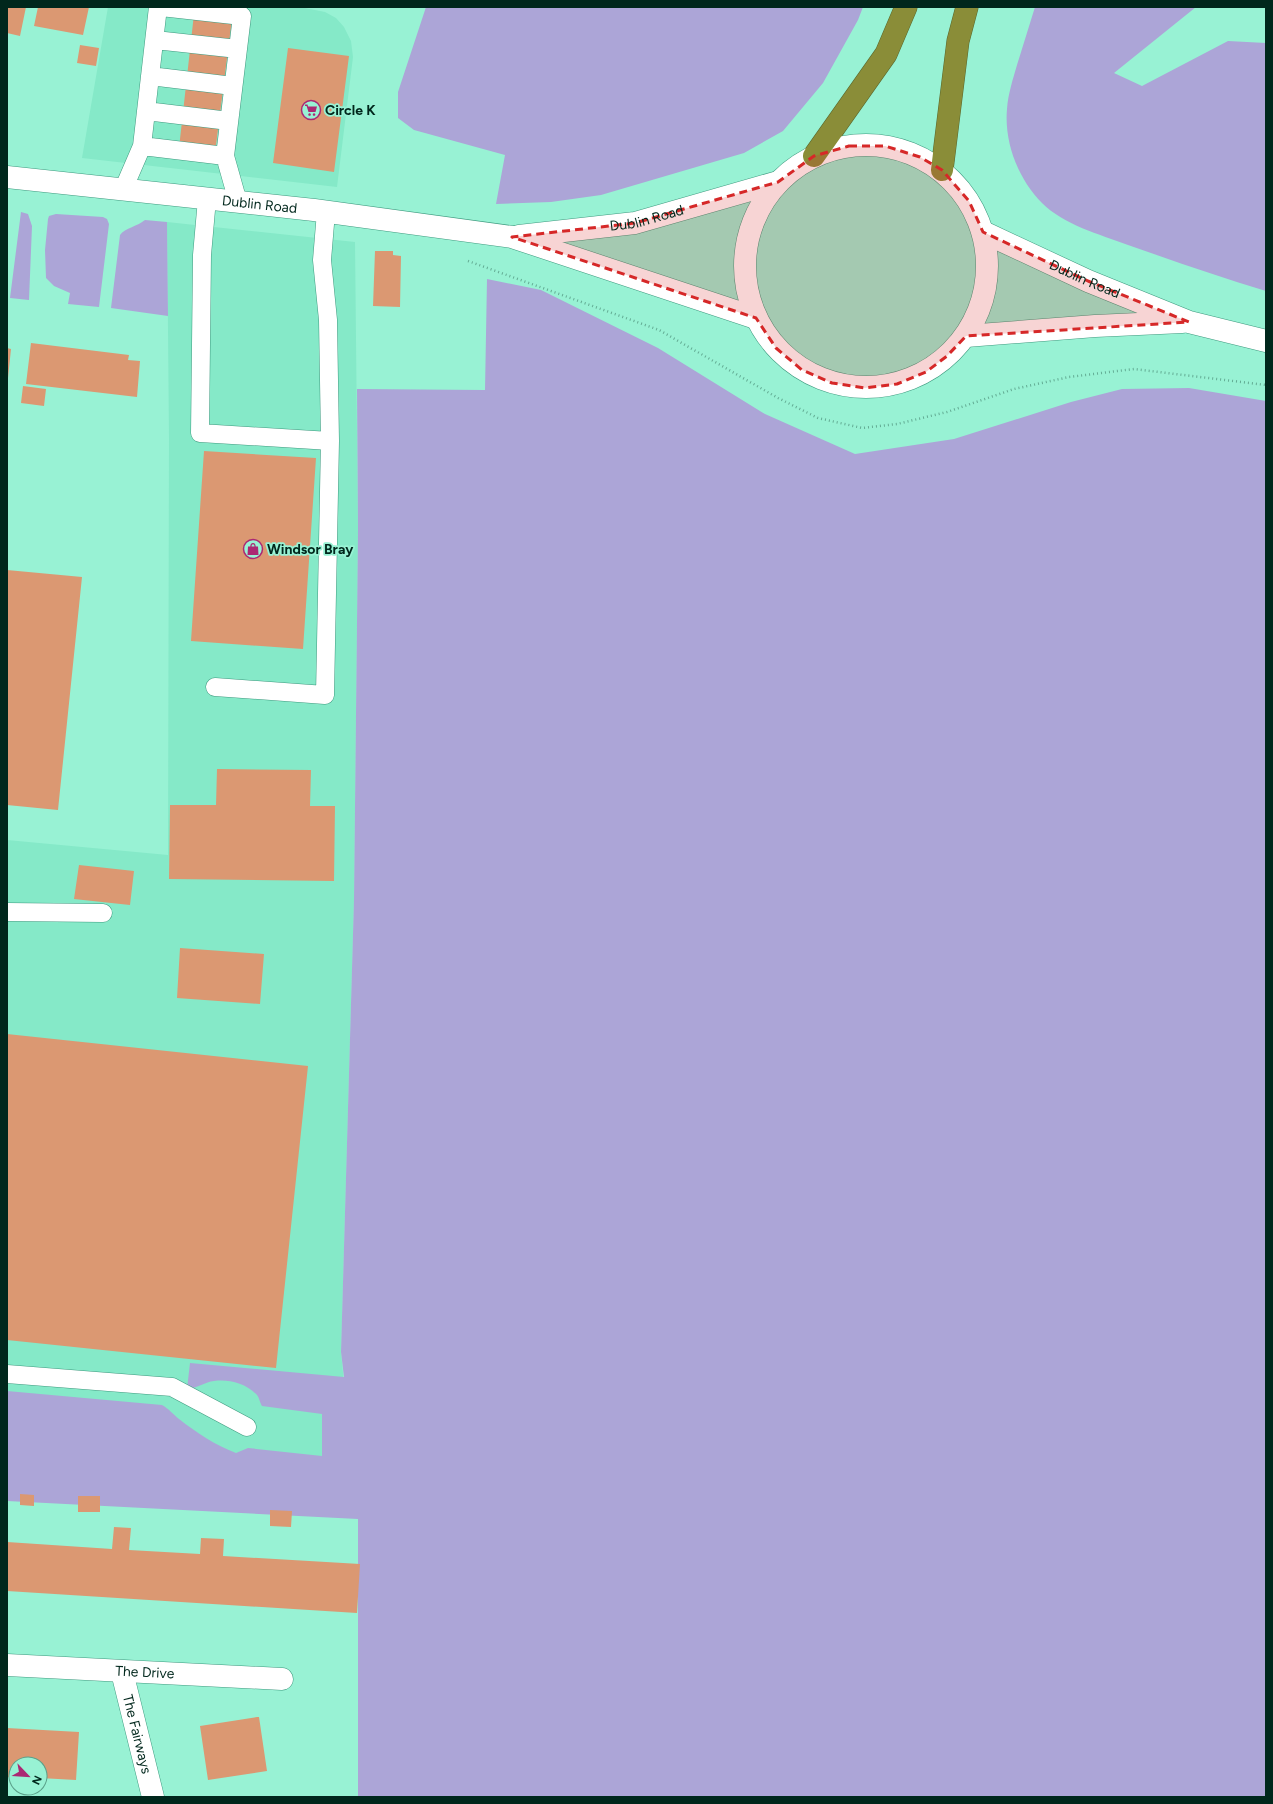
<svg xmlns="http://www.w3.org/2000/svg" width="1273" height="1804" font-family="Figtree,sans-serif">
	<rect width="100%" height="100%" fill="#98f2d4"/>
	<path fill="#85e9c8" d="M108,7h192l25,5 11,6 8,9 7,14 2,16 -16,130 -255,-29z
		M167,222l188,20 3,288 -4,369 -13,453 10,105 -344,44v-661l161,15 1,-417z"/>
	<path fill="#aca5d7" d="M426,7h437l-5,13 -35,63 -40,48 -39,22 -143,42 -50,7 -55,2 9,-49 -91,-25 -16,-12v-26z
		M1035,7h161l-82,66 28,13 86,-45 38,2v248c-47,-14 -92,-30 -138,-46 -29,-11 -64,-20 -86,-42 -24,-24 -38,-61 -35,-94 1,-15 6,-30 10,-44 6,-19 12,-39 18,-58z
		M21,212l7,2 4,12 -3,74 -19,-2z
		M56,214l47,3 4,2 2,5 -10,83 -31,-3 2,-11 -16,-7 -8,-8 -1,-28 3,-31 1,-3z
		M145,220l22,2 1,94 -57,-8 9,-73c5,-7 18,-9 25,-15z
		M487,279l54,11 117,58 107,66 90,40 99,-15 117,-37 51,-13 67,-1 77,13v1396h-908v-278l-351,-18v-110l155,14c7,4 11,9 17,14 18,14 36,26 57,34l12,-5 74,8v-42l-60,-8c-2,-3 -3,-9 -5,-11 -11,-12 -29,-16 -43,-14 -9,1 -16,7 -27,8l3,-26 154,14 -3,-25 13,-453 4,-369 -1,-141 128,1z"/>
	<path fill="#db9872" d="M7,7h19l-6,29 -13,-3z
		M38,7h51l-6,28 -49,-9z
		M194,14l38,5 -17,134 -36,-5z
		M80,45l19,3 -3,18 -19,-3z
		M288,48l61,8 -15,116 -61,-9z
		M375,251h18v4l8,1 -1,51 -27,-1z
		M31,343l98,12 -1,5 12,1 -3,36 -111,-13z
		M7,348l4,1 -3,29h-1z
		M23,386l23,3 -2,17 -23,-3z
		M204,451l112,7 -13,191 -112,-8z
		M7,570l75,7 -24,233 -51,-5z
		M217,769l94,1 -1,36h25l-1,75 -165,-2 1,-74h46z
		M79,865l55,6 -4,34 -56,-6z
		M180,948l84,6 -4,50 -83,-6z
		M7,1034l301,32 -32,302 -269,-28z
		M20,1494l14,1v11l-14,-1z
		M78,1496h22v16h-22z
		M270,1510l22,1 -1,16 -21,-1z
		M114,1527l17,1 -2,22 71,4 1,-16 23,1 -1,17 137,8 -3,49 -350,-22v-49l105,7z
		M257,1717h2l8,54 -59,9 -8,-54z
		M7,1728l72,4 -3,48 -36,-2v-14h-24v14l-9,-1z"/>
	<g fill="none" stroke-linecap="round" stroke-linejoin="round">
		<defs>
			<path id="lane" d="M161,7l81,9 -17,140 13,46
				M155,40l83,9
				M150,76l83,10
				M146,111l83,10
				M142,146l83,10
				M123,190l19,-44 16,-139
				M207,199l-5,56 -2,178 130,8
				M215,687l110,8 5,-254 -2,-121 -6,-60 4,-48
				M7,912l96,1
				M7,1374l165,13 75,40"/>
			<g id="street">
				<path id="s1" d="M7,1665l275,14"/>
				<path id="s2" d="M122,1672l31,125"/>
			</g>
			<g id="secondary">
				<circle cx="866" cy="266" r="121"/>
				<path id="s3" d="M7,177l307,33 198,27 244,81"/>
				<path id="s4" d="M983,232l105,49 101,41 77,19"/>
				<path id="s5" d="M519,236l116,-13 143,-41"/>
				<path d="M966,336l129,-10 87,-4"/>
			</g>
			<path id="highway" d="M814,156l72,-102 20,-47
				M942,170l16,-129 9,-34"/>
		</defs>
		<use href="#lane" stroke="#3e9a7f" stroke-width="19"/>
		<use href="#street" stroke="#3e9a7f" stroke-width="23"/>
		<use href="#secondary" stroke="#3e9a7f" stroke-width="23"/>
		<use href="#highway" stroke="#5a692e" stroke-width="23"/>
		<path stroke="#63ac94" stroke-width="2.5" stroke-dasharray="1 3" stroke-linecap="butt" d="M468,261l191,69 119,68 40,20 44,10 35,-4 50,-12 67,-23 55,-12 65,-8 132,16"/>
		<use href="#lane" stroke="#fff" stroke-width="18"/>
		<use href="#street" stroke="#fff" stroke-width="22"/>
		<use href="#secondary" stroke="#fff" stroke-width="22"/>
		<use href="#highway" stroke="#8a8d38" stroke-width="22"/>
	</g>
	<path fill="#d62828" fill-opacity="0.2" stroke="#d62828" stroke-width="3" stroke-dasharray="8 5" stroke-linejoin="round" d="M849,146h36l35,11 22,13 27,31 14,31 105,49 101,41 -223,14 -19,20 -21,16 -29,12 -32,4 -33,-5 -30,-13 -26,-22 -20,-30 -244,-81 123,-14 143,-41 36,-26z"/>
	<defs>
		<symbol id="supermarket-ring" viewBox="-11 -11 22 22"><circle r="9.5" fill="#98f2d4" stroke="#ab2873" stroke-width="1.5"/><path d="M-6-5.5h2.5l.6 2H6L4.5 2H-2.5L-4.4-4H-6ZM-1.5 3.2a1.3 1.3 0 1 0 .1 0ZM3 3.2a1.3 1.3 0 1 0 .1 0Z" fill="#ab2873"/></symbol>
		<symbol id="shop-ring" viewBox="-11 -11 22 22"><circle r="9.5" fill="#98f2d4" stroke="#ab2873" stroke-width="1.5"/><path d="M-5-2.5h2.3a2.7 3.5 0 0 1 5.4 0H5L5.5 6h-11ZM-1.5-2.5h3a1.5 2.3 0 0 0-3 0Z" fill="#ab2873"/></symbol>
	</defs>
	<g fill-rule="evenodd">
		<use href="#supermarket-ring" x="300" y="99" width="22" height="22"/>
		<use href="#shop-ring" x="242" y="538" width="22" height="22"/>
	</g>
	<g text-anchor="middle" stroke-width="3.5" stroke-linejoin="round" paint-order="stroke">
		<g font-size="14" font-weight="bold" fill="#00271c" stroke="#98f2d4" text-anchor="start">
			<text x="325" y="115">Circle K</text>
			<text x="267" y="554">Windsor Bray</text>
		</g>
		<g font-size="14" fill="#00271c" stroke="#98f2d4">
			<text dy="5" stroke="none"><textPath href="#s3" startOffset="254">Dublin Road</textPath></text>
			<text dy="5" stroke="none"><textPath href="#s5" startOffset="129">Dublin Road</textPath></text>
			<text dy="5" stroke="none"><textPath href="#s4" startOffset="112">Dublin Road</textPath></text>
			<text dy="5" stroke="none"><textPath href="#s1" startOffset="138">The Drive</textPath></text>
			<text dy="5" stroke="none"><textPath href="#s2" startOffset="64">The Fairways</textPath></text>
		</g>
	</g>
	<rect width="1273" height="1804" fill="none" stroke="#00271c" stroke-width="16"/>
	<g transform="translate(28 1776) rotate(115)"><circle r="19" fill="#98f2d4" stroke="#5ba18a"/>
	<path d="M0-3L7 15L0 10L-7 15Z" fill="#ab2873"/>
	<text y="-6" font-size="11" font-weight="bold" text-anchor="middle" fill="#00271c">N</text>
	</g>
</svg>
